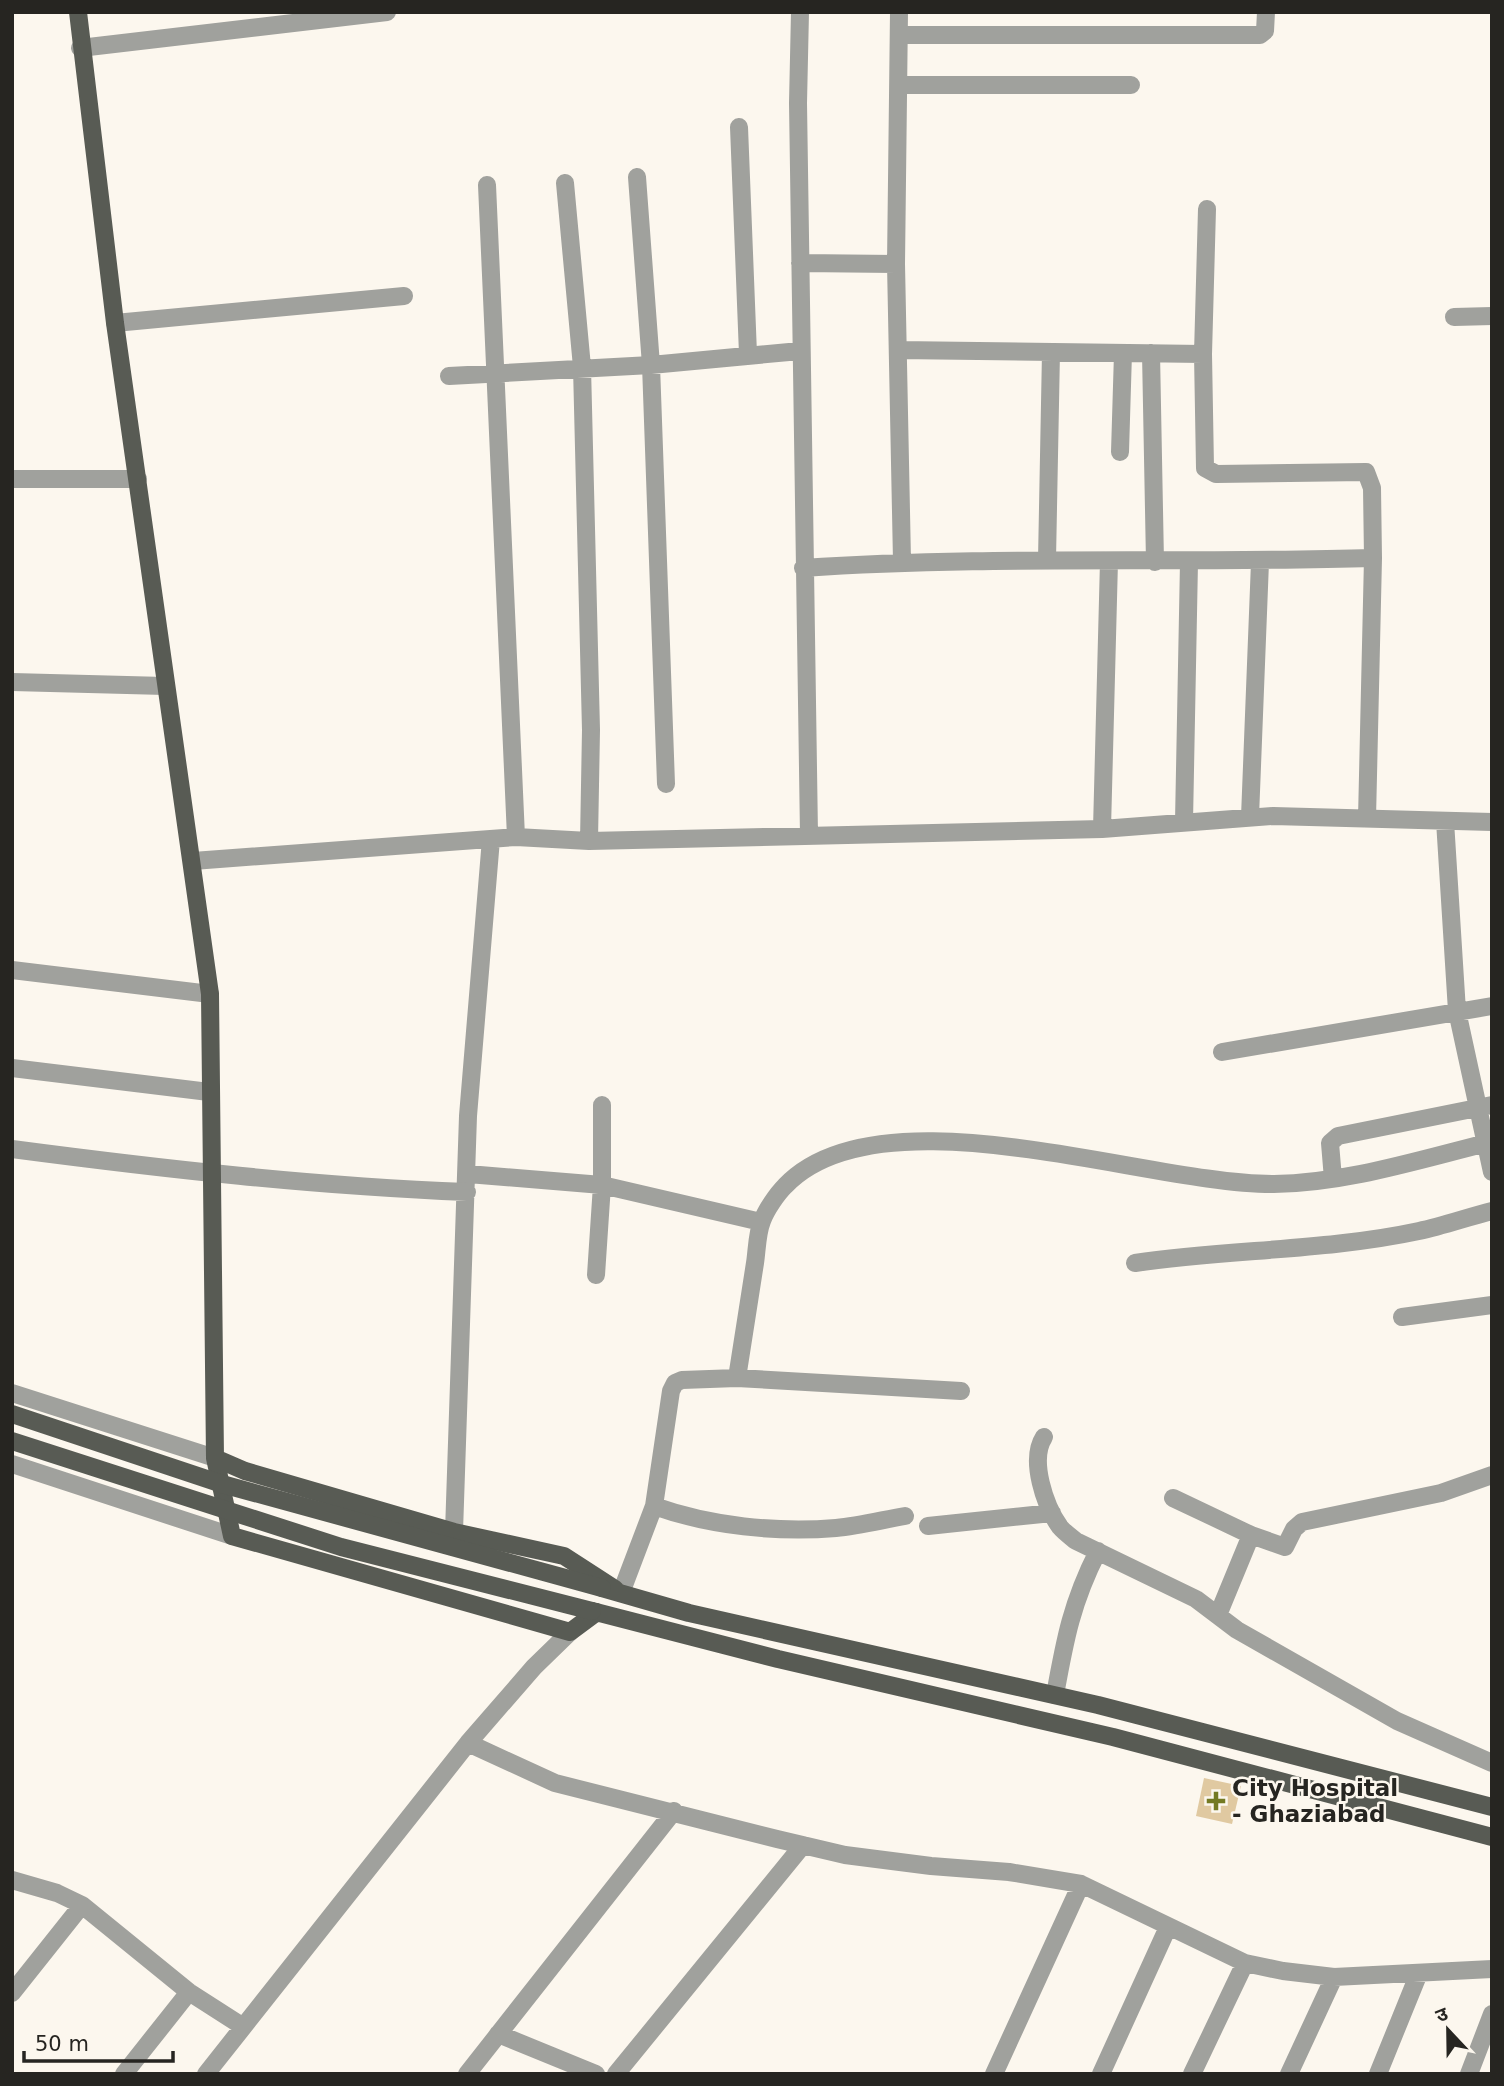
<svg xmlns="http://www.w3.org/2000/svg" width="1504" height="2086" font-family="'DejaVu Sans','Noto Sans Devanagari',sans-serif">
	<rect width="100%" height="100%" fill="#fcf7ee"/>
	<path fill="#e0c9a1" d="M1204,1778l37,8 -9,38 -36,-8z"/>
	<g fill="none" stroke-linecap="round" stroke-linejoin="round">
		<path stroke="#a0a19d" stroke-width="18" d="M800,12l-2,91 11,732
			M899,35h361l5,-4 1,-19
			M80,48l307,-36
			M900,85h231
			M739,127l9,227
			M637,177l14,188 15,419
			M565,183l17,184 9,363 -2,111
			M487,185l29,652
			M800,263l96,1 6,297
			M896,264l3,-252
			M1454,317l38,-1
			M115,323l289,-27
			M898,350l305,4 2,114 11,6 150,-2 6,16 1,70
			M1151,353l4,209
			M1203,354l4,-145
			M449,376l202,-11 149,-14
			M1120,452l3,-99
			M12,479h126
			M1047,560l4,-208
			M803,568c190,-13 380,-4 570,-10l-6,261
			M12,682l153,4
			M1250,817l10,-255
			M1445,821l12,190 35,161
			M1184,822l5,-260
			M1102,829l7,-268
			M193,861l323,-24 73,4 513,-12 171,-13 219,6
			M12,970l198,24
			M1222,1052l270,-46
			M12,1068l197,24
			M12,1149c152,20 302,37 455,43
			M468,1174l134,11 159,37
			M1333,1179l-3,-36 8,-7 154,-31
			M1135,1263c94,-14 191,-12 284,-32 24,-5 49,-14 73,-20
			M596,1275l6,-90v-80
			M1402,1317l90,-12
			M737,1378l224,13
			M12,1393l203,65
			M1044,1437c-15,23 1,69 16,90 4,5 11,10 16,14l120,58 41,31 160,91 95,42
			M12,1464l220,72
			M1173,1498l78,37 -33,80
			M654,1506c56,20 123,27 182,22 23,-2 46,-8 69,-12
			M928,1526l124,-13
			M454,1532l14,-416 23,-277
			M1251,1535l34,12 9,-18 8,-7 139,-29 51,-18
			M621,1593l33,-87 17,-115 4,-8 7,-3 55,-2c6,-39 12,-77 18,-115 2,-13 2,-30 7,-42 4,-11 15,-27 23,-35 95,-100 364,-1 489,-2 72,-1 144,-24 213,-41
			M1055,1695c10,-56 17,-93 43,-144
			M468,1743l87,40 222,56 68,16 86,11 78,6 72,12 164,79 38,8 51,6 158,-8
			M12,1880l45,13 25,12 107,87 53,34
			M12,1993l70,-88
			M498,2034l98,40
			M124,2074l65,-82
			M206,2074l262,-331 66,-76 36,-35
			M467,2074l207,-263
			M616,2074l187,-229
			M994,2074l87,-190
			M1101,2074l67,-147
			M1192,2074l53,-111
			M1289,2074l45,-97
			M1378,2074l41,-101
			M1469,2074l23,-60"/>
		<path stroke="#585b54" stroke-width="18" d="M78,12l37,311 95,671 5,464 17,78 338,96 27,-20
			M215,1458l30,13 209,61 110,24 51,33
			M602,1588l87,25 409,92 394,102
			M592,1611l186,48 335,78 379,100"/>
		<path stroke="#585b54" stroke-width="18" d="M12,1414l210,70 380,104
			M12,1441l329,106 251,64"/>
	</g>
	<path fill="#747a23" stroke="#fcf7ee" stroke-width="2.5" d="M1212.5 1790.5h7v7h7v7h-7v7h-7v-7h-7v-7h7z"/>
	<g text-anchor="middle" stroke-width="5" stroke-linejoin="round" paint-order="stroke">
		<g font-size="23" font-weight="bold" fill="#262521" stroke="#fcf7ee" text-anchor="start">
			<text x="1232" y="1796">City Hospital<tspan x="1232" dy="26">- Ghaziabad</tspan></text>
		</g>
	</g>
	<rect width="1504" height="2086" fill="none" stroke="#262521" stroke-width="28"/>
	<g transform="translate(1448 2030) rotate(338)" stroke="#fcf7ee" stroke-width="5" paint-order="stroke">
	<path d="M0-5L12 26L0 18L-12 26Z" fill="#262521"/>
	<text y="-10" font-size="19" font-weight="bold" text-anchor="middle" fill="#262521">उ</text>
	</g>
	<path d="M24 2051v10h149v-10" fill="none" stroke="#262521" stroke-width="3.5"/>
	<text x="35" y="2051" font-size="21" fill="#262521" stroke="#fcf7ee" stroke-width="5" paint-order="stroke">50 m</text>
</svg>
